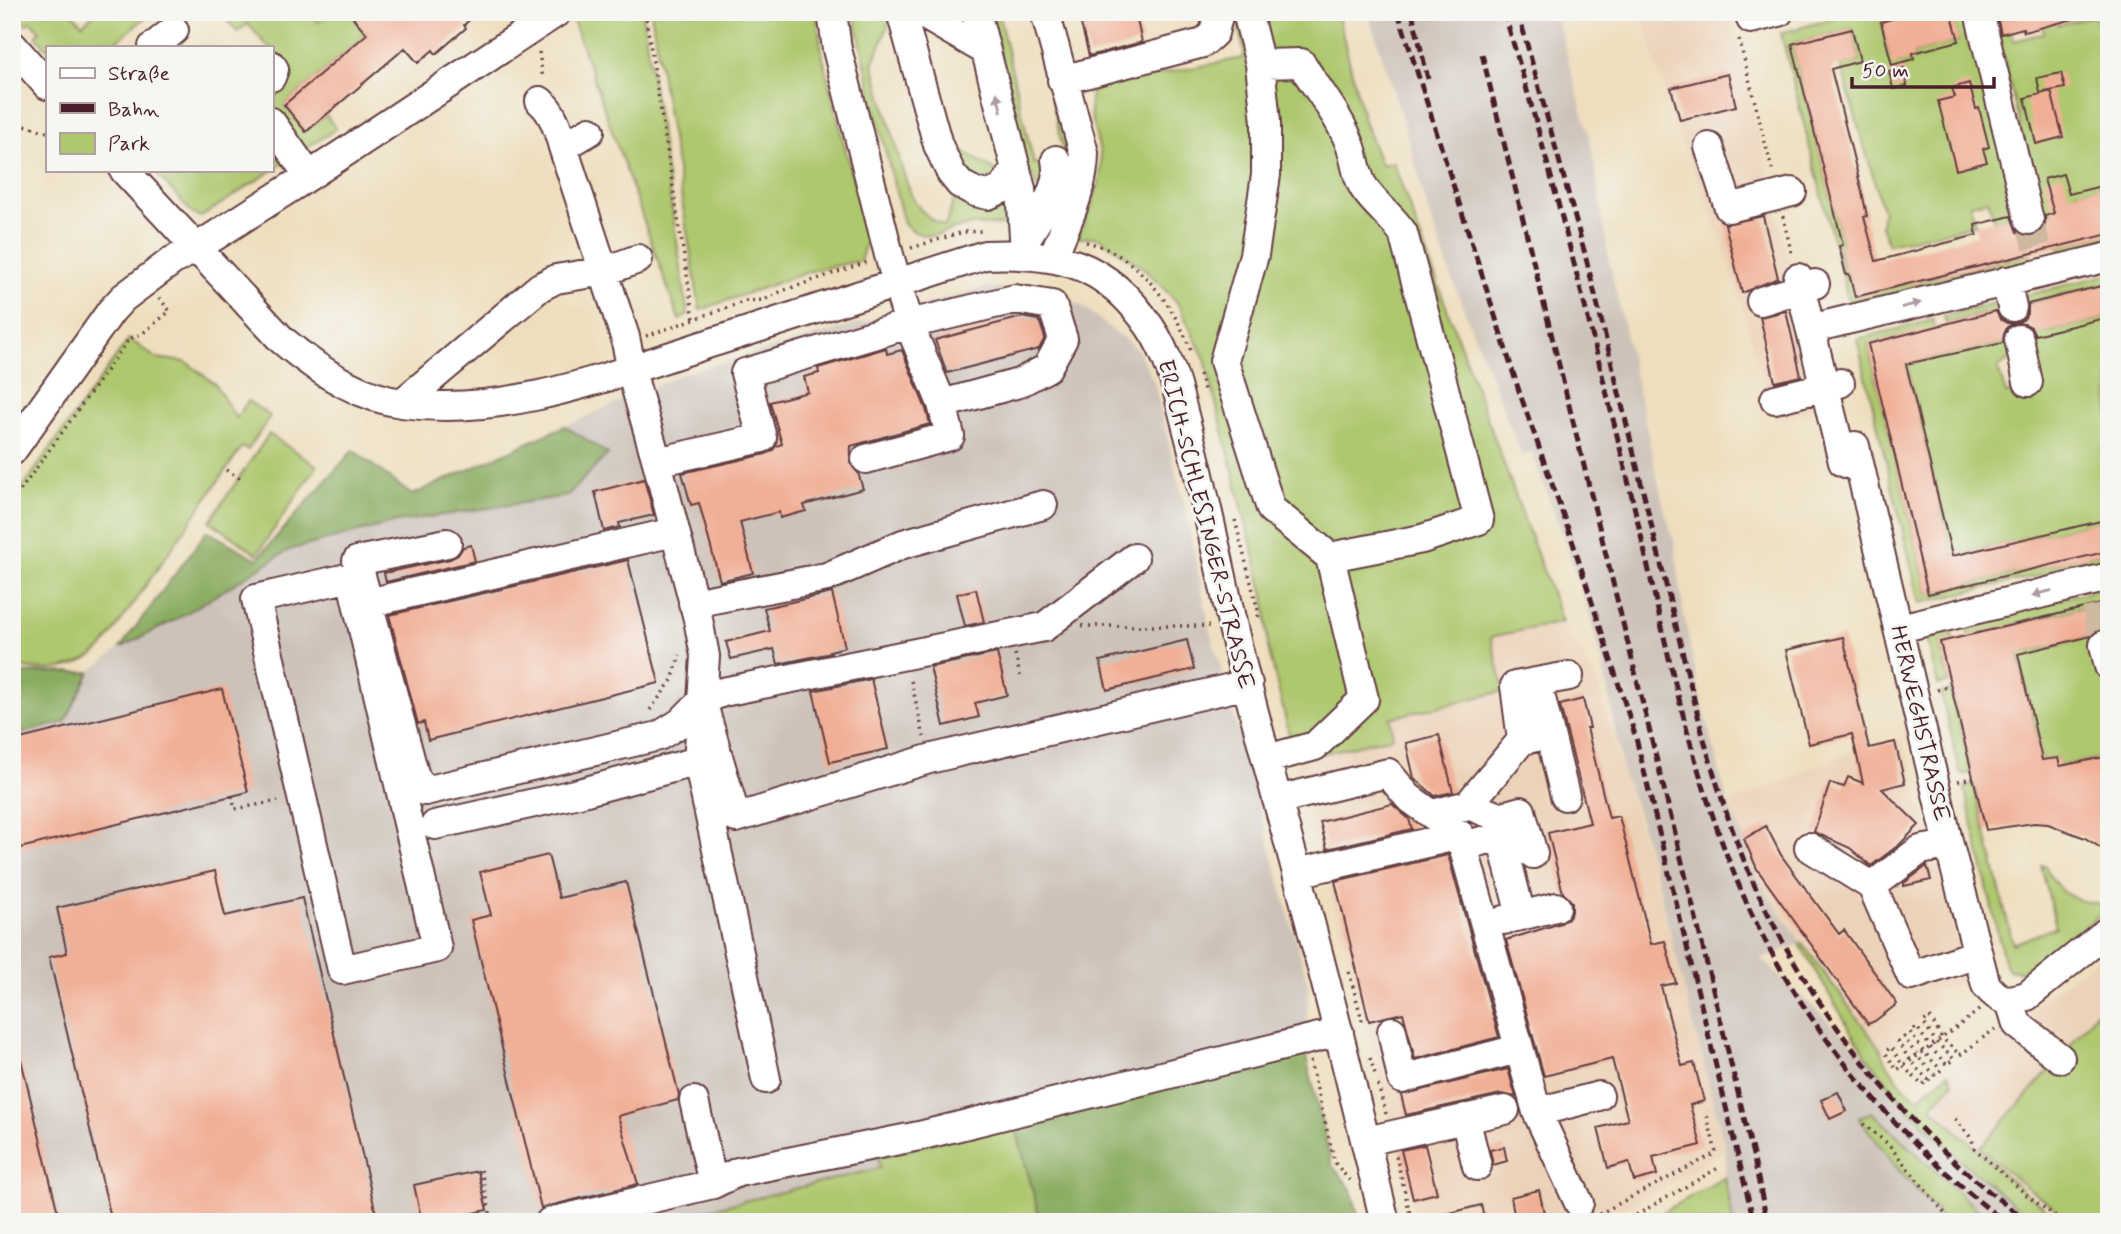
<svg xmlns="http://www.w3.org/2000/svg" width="2121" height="1234" font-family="Mynerve,sans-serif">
	<rect width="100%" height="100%" fill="#f6f6f2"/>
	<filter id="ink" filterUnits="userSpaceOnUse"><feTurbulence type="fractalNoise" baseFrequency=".0143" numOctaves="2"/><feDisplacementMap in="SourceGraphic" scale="14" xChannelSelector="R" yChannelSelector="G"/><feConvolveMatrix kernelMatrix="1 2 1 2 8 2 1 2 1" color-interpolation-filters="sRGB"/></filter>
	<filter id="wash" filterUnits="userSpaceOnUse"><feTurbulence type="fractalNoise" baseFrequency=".00686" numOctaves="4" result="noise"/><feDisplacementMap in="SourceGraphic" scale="28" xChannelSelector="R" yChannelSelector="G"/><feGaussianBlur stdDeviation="1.57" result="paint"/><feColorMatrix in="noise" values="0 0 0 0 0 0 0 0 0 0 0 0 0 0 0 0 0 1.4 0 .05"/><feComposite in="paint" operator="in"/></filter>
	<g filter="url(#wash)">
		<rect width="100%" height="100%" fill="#eedebd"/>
		<path fill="#ecd2b8" d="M1640,12h90l93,397 -48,10 -52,-176 -49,-120z
			M1562,622l34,58 79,270 50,200 -123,72h-186l-47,-186 -74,-275 98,-24 -3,-19 114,-27 -14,-54z
			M1902,738l32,109 27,113 -5,5 7,19 -28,6v15l-54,45 -101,-137 -26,-42 -10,-32 -16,-35 122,-52z
			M2109,949v273h-35l-56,-41 -38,-33h-6l-44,-41 23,-24 -5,-10z"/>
		<path fill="#cdc2b9" d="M1368,12h187l36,131 18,117 54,244 12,40 8,66 15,76 30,118 16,35 10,32 26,42 22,30 -41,16 106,98 39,50 59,57 71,58h-43l-16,-12 -106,-97 -12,6 39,50 48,53h-213l-8,-45 1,-26 -67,-262 -23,-82 -12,-30 -22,-116 -12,-43 -28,-85 -30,-80 -10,3 -66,-167 -28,-78 -23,-84z
			M986,287l63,6 32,12 57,45 16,32 32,131 23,113 100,362 -4,65 27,112 19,24 9,33h-1348v-525l78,-25 30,-24 58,-29 111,-69 390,-175z"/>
		<path fill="#aec86e" stroke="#7c744c" stroke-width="2" d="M15,12h57l10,12 14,-12h56l-42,35 -63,2 -11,-13 4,-5 -10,-10 -4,4z
			M220,12h89l9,10 11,-10h30l-6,6 14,16 -83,71 22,26 20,-16 10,14 -39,25c-20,-31 -42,-52 -10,-84l-16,-19v-4h-3l-20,-23 -11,8z
			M576,12h66l46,303 -9,5 -108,-305z
			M651,12h165l7,46 41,167 2,17 -6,19 -46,9 -114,40z
			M854,12h35l2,6 -18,46 30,108 9,25 8,12 12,11 13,6 11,-32 56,-1 2,18 -6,14c-12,1 -23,-1 -35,0 -30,2 -41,24 -69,-1l-29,-115z
			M991,12h7l36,152 16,-3 -11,29 -12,-24z
			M1235,12h102l27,109 17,44 12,-3 169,460 -71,15 13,54 -114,27 3,19 -81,19 -20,-10 -24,-99 -2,-44 -61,-244 -28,-57 -35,-35 -44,-30 -20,1c9,-23 23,-49 23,-74 1,-24 -17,-47 -9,-71l13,-8 138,-27 1,-7z
			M1857,12h46l-9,2 1,4 -14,4 9,35 8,6 16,-4 -1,-6 45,-12 -7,-29h19l50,202 -26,7 -6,-21 -18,4 5,21 -87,19 -7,-18 2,-15 -42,-145 19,-5 -8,-32 -60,15 51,201 -4,2 7,28 3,-1 6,23 175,-43 1,7 -181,46 -69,-274z
			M2094,16l2,5 13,-3v167l-33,7 3,15 -37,9 -44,-181 13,-4 3,10 30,-8 -2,-10 13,-6 3,8z
			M1056,99l15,60 -2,20 -20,50 -4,2 21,-68 -14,-63z
			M271,135l17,25 -87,57 -8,-3 -40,-44h118z
			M965,152l30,19 2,2c-6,10 -14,7 -24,7l-8,-10 -6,-14z
			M2109,234v9l-48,12 -2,-9z
			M2109,274v9l-163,40 -2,-7z
			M2109,317v202l-157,37 -46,-192 109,-24 -3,16 -14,13 8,25 33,-8 -12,-49z
			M1933,320l2,8 -67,16 60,250 181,-43v8l-189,44 -63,-264z
			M129,339l27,19 30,4 28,21 22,35 12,-17 22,15 -22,34 -6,-3 -139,200c-25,24 -59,27 -91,18v-163z
			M269,434l48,32 -60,88 -47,-33z
			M2109,587v14l-140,35 -4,-14z
			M1951,629l3,10 -14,4 9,39 -11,3 -12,-50z
			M2092,636l3,11 6,-1 8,42v68l-49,10 -3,-8 -15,2 -24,-109h13z
			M1951,690l21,83 -8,1 -4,-2 -19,-79z
			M1974,785l39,159 43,-17 -15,-62h4c8,23 28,38 52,38l7,8 -70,56 -13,5 -12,-2 -4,-5 -40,-175 1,-4z
			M1802,943l79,107c8,20 20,36 37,48l30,-25 5,10 -22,24 78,72 53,43h-26l-12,-9 -59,-49 -57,-56 -41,-51 -68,-113z
			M2109,996v226h-35l-56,-41 -38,-33 77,-86z
			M1872,1112l105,98 16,12h-47l-48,-53 -39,-51z
			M1014,1121l27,101h-384l223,-54 -2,-10z
			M1725,1177l8,45h-87z"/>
		<path fill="#8aac61" stroke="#6a6646" stroke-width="2" d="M565,426l43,28 -41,42 -170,26 -108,28 -112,69 -57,29 87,-117 50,28 96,-109 59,45z
			M90,672l-25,50 -53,14v-63z
			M1305,1053l27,112 19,24 9,33h-319l-27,-101z"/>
		<g id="blocks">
			<path fill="#f1af95" d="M348,12h130l-14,13 2,3 -30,26 -3,-4 -15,13 -13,-15 -99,84 -22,-27 83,-71z
				M1078,12h57l7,30 -53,14z
				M1903,12h48l8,29 -46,12 1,6 -22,6 -11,-43 14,-4 -1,-4z
				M1996,12h85v5l-57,15 -1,-4 -22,6z
				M1852,29l8,32 -29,8 31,123 5,24 -3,1 12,44 101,-26 -2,-10 36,-9 6,16 8,4h9l7,-4 4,-7v-9l9,-3 -10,-34 19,-5 6,20 40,-10v50l-254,63 -6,-23 -3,1 -7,-29 4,-1 -51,-201z
				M1904,68l3,18 -14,3 -4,-18z
				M2061,73l4,15 -25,5 -3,-15z
				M1728,74l8,32 -56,14 -9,-32z
				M1969,83l7,26 3,-1 10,39 -6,2 4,13 -31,8 -18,-69 17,-4 -3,-9z
				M2051,91l12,46 -27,7 -11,-46z
				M1763,216l15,62 -36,15 -17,-69z
				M2109,284v33l-74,18 -4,-8 -6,-3 -8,-1 7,-4 4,-7v-8z
				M1786,311l15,65 -26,6 -15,-65z
				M1996,311l4,8 7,4h7l-7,4 -3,6 -1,10 -97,21 46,192 157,-37v32l-181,43 -60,-250z
				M1022,317l17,3 6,18 -6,11 -92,24 -12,-33z
				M886,348l1,6 15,-4 24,59 4,15 -79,22 -1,17 8,10 5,16 -59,16 2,6 -26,7 -1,-6 -39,10 13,51 -33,8 -21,-78 -8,2 -9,-32 84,-19 7,-4 3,-4 6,-2 -12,-42 38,-10 -4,-15 15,-4 -1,-5z
				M644,479l10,36 -35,8 1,4 -16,4 -9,-39z
				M471,545l4,16 -89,21 -2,-9 66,-14 8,-4 5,-8z
				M628,560l31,123 -231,57 -4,-18 -6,2 -29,-109z
				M976,589l8,33 -19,4 -8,-32z
				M832,593l13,54 -15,4 1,2 -53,11 -4,-15 -43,10 -5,-17 44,-11 -6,-23z
				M2109,602v27h-9l-9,7 -73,18 24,106 16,-2 2,8 49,-10v97l-24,-15 -37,-14 -14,-1 -48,7 -46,-188z
				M1843,637l26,111 26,-6 10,41 -23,6 37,36 -19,19 -29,22 -21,-18 -36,-16 16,-49 14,4 4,-10 15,6 -11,-49 -43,10 -23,-94z
				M1187,640l7,29 -87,21 -7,-29z
				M997,653l10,42 -32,8 4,14 -35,9 -14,-59z
				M871,679l17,70 -58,13 -17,-71z
				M222,689l26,103 -236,58v-109z
				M1583,699l7,29h-3l22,90 10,-2 32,128 14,-3 11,42 -15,3 21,80 12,-3 10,38 -14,4 11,40 -48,12 4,18 -23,6 -5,-19 -21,6 -10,-40 30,-8 -16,-61 -68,17 -38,-136 55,-17 7,-5 4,-6v-10l-9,-9 -15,-60 42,-10 -30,-118z
				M1439,735l14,57 -18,4 -21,-18 -8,-35z
				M1392,804l17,15 3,10 -85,20 -7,-27z
				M1766,826l15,29 58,79 5,-4 53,74 -22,17 -7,3 -111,-155 -13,-30z
				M548,855l11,43 67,-16 53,213 -1,5 -60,16 20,68 -97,24 -70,-288 20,-5 -11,-43z
				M1448,855l51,182 -84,22 -12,-46 -34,8 -34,-140z
				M1927,866l4,14 -27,6v-3z
				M215,871l10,45 77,-18 76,324h-266l-63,-265 18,-4 -10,-45z
				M18,1047l38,158 5,17h-49v-174z
				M1508,1069l8,28 -15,-3 -95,21 -5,-20z
				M1838,1092l9,19 -17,8 -9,-19z
				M1425,1145l12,48 -24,6 -12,-49z
				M1504,1147l3,14 -14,4 -3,-15z
				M478,1171l9,39 -52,12h-13l-8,-37z
				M1539,1190l5,23 -29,7 -4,-23z
				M1481,1205l4,17h-49l-1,-5z"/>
		</g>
	</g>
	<g filter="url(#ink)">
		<use href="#blocks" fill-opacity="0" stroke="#633c41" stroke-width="2"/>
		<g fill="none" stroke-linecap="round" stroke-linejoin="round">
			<path stroke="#cdb8a0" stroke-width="28" stroke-dasharray="28 14" stroke-linecap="butt" d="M2029,220l9,31
				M2096,605l8,40"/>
			<defs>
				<path id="minor" d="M901,12l37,133 13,28 9,11 15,8 13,3 14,-6 14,-21
					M919,12l67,39
					M976,12l45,177 4,64
					M1045,12l39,141c0,37 -18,70 -31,104
					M1247,12l13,52 6,58v53l-12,80 -30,106 47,148 59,48 92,-18 57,-19 -76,-287c-11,-17 -28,-28 -39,-45 -8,-13 -8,-26 -13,-41 -10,-29 -34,-58 -50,-84l-41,1
					M1979,12l50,208
					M1751,19l28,-7
					M12,45l35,40
					M153,47l21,-17
					M271,65l3,4 -3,8
					M1062,80l141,-37 11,-10 5,-21
					M540,101c14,12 18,29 23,46l27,-16
					M271,122l38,54
					M1709,147l20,61 63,-16
					M124,170l158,170c34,29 75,57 120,63 108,15 214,-30 315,-62 89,-29 178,-58 268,-86 73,-3 121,7 165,72 21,31 29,69 38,104 17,64 30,128 44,192 19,84 43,167 65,250 31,116 60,232 88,349
					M1026,239c13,-23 36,-52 30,-79
					M1798,278l45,184 13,5
					M2006,281l6,26
					M1761,301l54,-17
					M1826,325l283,-68
					M2019,339l9,43
					M1775,399l65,-16
					M402,403l138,-116 16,-8 49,-8 33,-12
					M1855,446l94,399 37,140c14,17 20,17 41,11l82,-66
					M12,451l99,-140 12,-13 49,-37 24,-13 113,-72 248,-164
					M866,459l84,-23 -8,-32
					M657,462l105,-24 -17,-65 164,-49 106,-25 37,6 11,34 -16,29 -28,15 -77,21 -33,-80 -20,-69 -52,-206 -5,-37
					M447,543l-90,18 58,216 10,14 234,-55 21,-13 22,-22 3,-45 -7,-37 -41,-157 -22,-77 -10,-48 -62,-190
					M351,577l86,371 -95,22 -86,-371z
					M368,603l306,-71
					M693,603l134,-26 76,-33 140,-39
					M1900,628l209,-51
					M2104,645l5,21
					M702,701l34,117 193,-59 319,-75
					M702,701l21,-9 321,-65 90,-69
					M1542,702l23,94
					M701,721l-3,40 68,318
					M1522,740l-7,-54 54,-10
					M1267,759l48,-13 49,-47 -34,-142
					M1277,800l111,-27 20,24 52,38 77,277 42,91
					M1468,805l31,12 22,-6 12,43
					M1432,814l36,-9 54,-65 28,-6
					M435,825l144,-32 119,-32
					M1463,846l38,-10 20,80
					M1809,847l63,39 39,90 66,-22
					M1297,873l163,-38
					M1872,886l48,-36 29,-5
					M1504,920l52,-13
					M2010,1001l7,23 43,34
					M1392,1031l10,48 116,-30
					M1537,1112l62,-16
					M1465,1118l12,48
					M1366,1141l139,-31
					M713,1184l25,-12 181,-36 420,-104
					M550,1222l163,-38 -19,-83"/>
			</defs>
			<use href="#minor" stroke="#633c41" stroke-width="32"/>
			<path stroke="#633c41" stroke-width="3.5" stroke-dasharray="2 5" stroke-linecap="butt" d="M645,12l49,307
				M1739,39l34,135
				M539,52l4,27
				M12,121l35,11
				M1783,216l9,40
				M1086,242c51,11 90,65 106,112
				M911,248l52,-16 18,-1
				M12,264l12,7
				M766,299l16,-8 85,-29
				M646,336l100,-35 19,-1
				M1199,374l5,16
				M226,470l14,8
				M12,502l117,-163 14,-6 27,-22 -11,-13
				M1235,520l24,94 -3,7
				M1082,626h127
				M1015,654l5,22
				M911,681l13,56
				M1937,690l13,-4
				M650,710l22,-30 8,-25
				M1958,781l15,-3
				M232,796l3,13 43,-8
				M1349,972l13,48 -2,5
				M1979,1010c-27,21 -54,41 -82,60l-12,-18 6,-5 12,19 19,19 7,-5c-13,-11 -22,-24 -31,-38l6,-5 13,19 18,19 6,-5 -18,-19 -13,-19 7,-5 13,20 17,18 7,-6 -18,-17 -13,-20 7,-5 12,21 18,17 35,-26
				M1370,1058l5,16
				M1310,1061l25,102 15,18
				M1378,1085l8,29
				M1955,1119l17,20 2,9 55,49 34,25
				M1863,1124l24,19 65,79
				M1396,1156l16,66
				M481,1170l11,52
				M1599,1214l117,-61 -10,-42
				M1624,1222l96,-55
				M1967,1222c10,-7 15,-7 25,0"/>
			<use href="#minor" stroke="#fff" stroke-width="28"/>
			<path stroke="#4a1f2b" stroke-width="5" stroke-dasharray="10 5" stroke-linecap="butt" d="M1398,12l122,382 52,146 64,198 118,484
				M1412,12l16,67
				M1504,12c48,159 88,320 127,481 31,130 57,273 109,395 57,132 151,246 265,334
				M1518,12l67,242 117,478c14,51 30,102 51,150 59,131 159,257 276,340
				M1482,54l207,836 65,269 13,63"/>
		</g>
		<defs><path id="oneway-solid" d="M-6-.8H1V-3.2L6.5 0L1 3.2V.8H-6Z" transform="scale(1.75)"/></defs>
		<g fill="#ae9aa0">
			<use href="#oneway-solid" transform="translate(999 102) rotate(-104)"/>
			<use href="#oneway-solid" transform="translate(1911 305) rotate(-14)"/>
			<use href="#oneway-solid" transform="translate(2042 593) rotate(166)"/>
		</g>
	</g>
	<g text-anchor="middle" stroke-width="6" stroke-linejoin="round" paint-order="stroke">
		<g font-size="23" fill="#4a1f2b" stroke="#f6f6f2">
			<text transform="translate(1207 524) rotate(76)" y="8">ERICH-SCHLESINGER-STRASSE</text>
			<text transform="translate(1921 723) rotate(77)" y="8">HERWEGHSTRASSE</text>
		</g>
	</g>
	<rect width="2121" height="1234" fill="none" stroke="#f6f6f2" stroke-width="42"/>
	<rect x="46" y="46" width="228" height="126" fill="#f6f6f2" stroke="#b1a0a2" stroke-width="2"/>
	<rect x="60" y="68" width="35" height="10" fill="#ffffff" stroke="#b1a0a2" stroke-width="2"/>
	<text x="108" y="80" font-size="21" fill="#4a1f2b">Straße</text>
	<rect x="60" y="103" width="35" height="10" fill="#4a1f2b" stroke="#b1a0a2" stroke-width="2"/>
	<text x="108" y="116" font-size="21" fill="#4a1f2b">Bahn</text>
	<rect x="60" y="133" width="35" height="21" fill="#aec86e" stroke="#b1a0a2" stroke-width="2"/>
	<text x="108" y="150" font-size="21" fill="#4a1f2b">Park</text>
	<path d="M1852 77v10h142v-10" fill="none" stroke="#4a1f2b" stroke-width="3.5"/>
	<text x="1862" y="77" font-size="21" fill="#4a1f2b" stroke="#f6f6f2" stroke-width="5" paint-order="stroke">50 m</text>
</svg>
